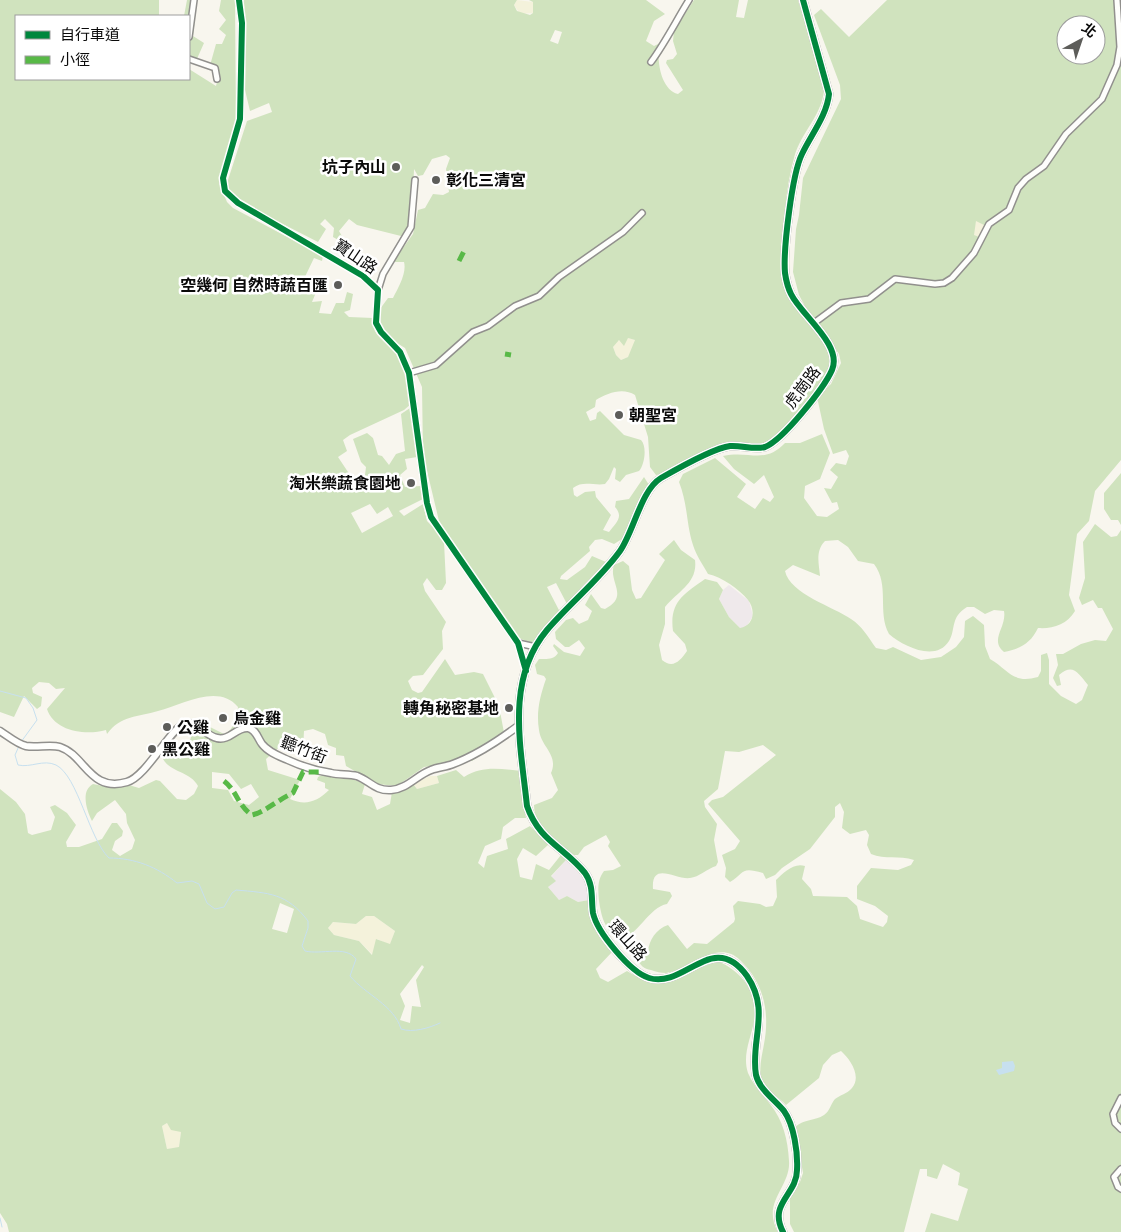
<svg xmlns="http://www.w3.org/2000/svg" width="1121" height="1232" font-family="'Playfair Display','Noto Sans TC',serif">
	<rect width="100%" height="100%" fill="#f8f6ee"/>
	<path fill="#efe9eb" d="M729,585l20,16 4,15 -7,11 -5,2 -12,-12 -10,-18 4,-9z
		M566,860l20,21 3,19 -11,2 -11,-6 -8,4 -11,-13 7,-6 -4,-4z"/>
	<path fill="#f4f2db" d="M517,0l16,2v11l-13,1 -6,-9z
		M976,220l9,5 -3,13 -9,-3z
		M628,338l7,2 -1,5 -6,12 -7,3 -5,-5 -3,-8 4,-6z
		M430,776h7l2,7 -22,6 -4,-5z
		M366,916h8l21,15 -5,14 -13,-6 -4,16 -14,-14 -25,-6 -6,-7 5,-6 23,2z
		M167,1123l14,9 -2,16 -12,1 -5,-23z"/>
	<path fill="#d0e3be" fill-rule="evenodd" d="M0,0h159v16h-143v63h173v-10l27,17 3,-12 -10,-5 7,-25h6l4,-9 -7,-6 7,-9 -7,-9 2,-11h14l1,126 -17,57 8,19 6,6 90,48 -1,5 -8,-3 -12,25 15,7 -5,12 10,-1 -3,12 12,1 5,-11h8l3,-11 6,2 -3,16 -6,2 5,5 24,1c-3,21 22,27 30,43 6,11 6,30 8,43l-7,6 -54,25 -7,5 4,11 -9,6 14,21 13,-3 1,-8 -5,-5 -8,-23 14,-6 6,5 5,17 4,1 7,9 7,-11 9,-3 -4,-37 9,-6 7,49 -12,2 2,10 -7,6 5,12 16,-1 2,13 -24,12 5,5 19,-12 4,17 12,12 5,9 2,41 -4,7h-6l-9,-12 -4,6 2,7 21,31 -4,9 1,18 -20,26 -10,1 -5,5 4,9 6,3 4,-1 23,-33 10,16 19,-3 9,2 16,32 6,32 -33,23 -6,-5 -12,7 -30,4 -27,19 -20,-2 -31,-18 -2,-10 -8,-1v-7l-8,-3 -3,-11 -12,-5 -9,2 -1,18 -18,-7 -19,17 2,11 32,10 -10,19c15,7 27,3 39,-9l-4,-2v-5l-8,-3 1,-3c15,-9 32,1 47,7l-3,10 10,3 5,13 13,-6 2,-12 21,-8 4,5 22,-6 -2,-7 19,-6 8,7c19,-12 36,-8 58,-6l-2,13 6,34h-11l-12,9 -2,12 -16,7 -7,17 6,5 3,-12 21,-7 -2,-10 24,-13 19,18 -13,12 -13,-8 -6,11 3,18 12,3 4,-16 13,6 12,-15 5,5 -15,16 5,5 -8,6 11,13 8,-4 11,6 11,-2 3,22 21,29 -17,18 4,9 8,4 19,-11c36,23 56,1 91,-10 24,11 41,32 36,60 -3,18 -12,33 -6,52 5,12 14,21 22,31 13,16 18,36 19,57 2,26 -28,41 -11,71h-769l-2,-8 -7,-11v-424l16,13 9,12 3,19 4,2 19,-5 4,-13 -5,-10 5,-2 12,8 9,12 -10,17 1,5h12l23,-8 10,-16h5l6,8 -1,5 -7,5 -3,9 8,6 12,-7 3,-9 -8,-17 -1,-9 -11,-14 -18,13 -5,8c-5,-10 -12,-30 1,-37l10,2 12,-5 24,7 17,-8 4,1 17,18 9,1 8,-6 4,-8c-8,-15 -27,-13 -35,-27l1,-4 18,-6 9,-11 -3,-9 2,-4 14,-1 20,10c10,-4 13,-16 14,-27 -20,-24 -56,-2 -80,4 -20,6 -37,4 -51,23l-1,-4c-21,6 -52,1 -59,-21l18,-21 -9,1 -7,-6 -10,-1 -7,6 1,5 9,4 -1,9 -4,3 -13,-13 -10,21 -14,-5zM370,504l7,10 11,-7 5,9 -31,17 -11,-20zM212,772l17,2 12,15 10,-5 8,13 -10,8 -15,-4 -6,-11 -16,-2zM280,903l14,6 -7,24 -15,-4zM366,916h8l21,15 -5,13 -14,-5 -4,16 -13,-14 -25,-6 -6,-7 5,-6 23,2zM422,965l2,2 -8,13 5,27 -9,-1 -2,17 -10,-3 5,-14 -5,-12zM167,1123l4,7 10,2 -2,15 -12,2 -5,-23z
		M187,0h10l-4,36 11,7 -8,18 -7,-3v-42h-5z
		M244,0h273l-3,5 3,6 13,4 3,-2v-11l-4,-2h117l19,14 -11,7 -8,20 8,5 6,-3c-4,15 0,46 18,51l5,-4 -17,-27 1,-3 6,-1 4,-5 -4,-13 1,-10 20,-31h45l-3,17 8,1 4,-18h50l26,81c3,31 -23,49 -30,77 -10,35 -10,75 -14,111l3,14 12,24 33,41 3,10 -2,13 -13,20 -40,48 -15,7 -30,-3 -62,30 -13,2 -6,-8 -2,-30 -13,-42c-12,-8 -28,-2 -39,5l-1,7 -9,5 4,9 6,-2 1,-6 3,-2 24,24 17,5c6,6 4,24 -2,31l-13,4 -6,7 -5,-3 1,-10 -2,-2 -5,12 -4,5c-11,2 -22,-4 -32,4l1,7 3,2 8,-5 10,-1 1,6 15,18 -8,15 6,2c7,-9 15,-15 6,-25l1,-6 13,-2 15,-22 5,8 -27,54 -8,5 -12,-5 -7,1 -6,7 1,4 -29,25 -1,3 7,1 18,-13 7,-11 14,6 -3,7 -35,37 -12,-23 -9,4 14,27 -28,30 -14,-6 -80,-117 -16,-67 -1,-67 -17,-39 -13,-8 -11,-12 -1,-19 8,-11h5c5,-10 14,-25 11,-36h-9v-3l18,-25 5,-24 7,-2 8,-14 10,1 6,-3 -3,-23 4,-11 -4,-3 -14,4 -9,16 -5,1 -4,-7 -2,52 -6,13 -5,2 -44,-11 -8,-6 -10,12 4,7 -3,3 -7,-4 1,-9 -9,-9 -5,5 6,5 -8,13 -80,-41 -10,-11v-10l19,-59 25,-9 -3,-9 -19,8 -5,-21zM555,30l7,2 -4,12 -8,-3zM628,338l7,2 -7,17 -7,3 -5,-5 -3,-8 6,-7 5,6z
		M887,0h234v460l-26,31 -6,30 -12,13 -8,61 6,16c-8,14 -23,18 -37,17 -7,15 -18,21 -34,24 -15,-12 3,-25 0,-41l-10,-1 -9,4 -11,-7h-7c-17,10 -11,23 -18,34 -13,21 -45,6 -60,-7 -12,-22 1,-49 -15,-70l-16,-3 -10,-14 -10,-7 -13,1c-10,10 -6,23 -5,35l-27,-11 -8,6c5,23 49,36 66,48 11,7 17,18 25,29l10,2 7,-3 28,13 20,-3 15,-10 8,-10 1,-16 8,-5 11,9 1,21 5,13c19,11 22,25 48,18l3,-6v-16l6,-2 2,7v24l12,12 15,8 6,-4 6,-15c-10,-12 -15,-22 -29,-10l2,10 -4,1 -4,-8 5,-13 -2,-11h7l18,-10 14,-4 11,1 7,-12 -11,-21h-4l-5,-8 -11,5 -3,-7 6,-20 -2,-36 12,-18 16,13 6,-1 4,-6v702h-196l6,-19 27,8 10,-32 -10,-4 2,-12 -17,-9 -6,15 -10,-3v-7h-7l-16,63h-110l-4,-8v-29l10,-13 3,-9 -8,-46c9,-8 20,-6 29,-12 6,-4 7,-12 11,-16 5,-4 12,-5 17,-11 10,-12 -2,-29 -11,-37l-9,4 -9,10 -4,13 -33,27c-7,-8 -20,-14 -24,-24 -4,-12 0,-25 2,-37 6,-32 0,-61 -24,-84 -23,-22 -50,10 -74,13 -5,0 -10,-1 -15,-3 -7,-1 -11,-5 -14,-11l11,-7c1,-12 8,-23 20,-27l19,24 7,-6 13,1 27,-22 1,-3 -2,-13 5,-5 22,3 6,3 7,-1 4,-9 -1,-17c7,-7 18,-18 29,-14l-3,13 9,10 2,7 34,1 10,9 3,13 23,8 4,-5 1,-6 -13,-10 -18,-7v-13l14,-18 27,2 13,-5 3,-5c-15,-5 -29,0 -43,-6l-4,-9 2,-10 -3,-5 -16,4 -8,-6 2,-16 -4,-9 -5,4v10l-25,32 -28,19 -7,7 -9,4 -3,-6c-23,-7 -18,0 -33,9l-5,-5 1,-9 -4,-13 13,-6 5,-8 -32,-37 4,-4 11,-3 53,-42 -13,-10 -24,7 -14,-1 -7,38 -14,12 1,6 12,17 -3,16 4,22 -2,4c-9,3 -17,11 -26,12 -14,2 -39,-18 -37,11l17,3 2,4 -5,8c-21,3 -37,49 -56,29 -8,-10 -10,-19 -12,-32 -1,-11 -2,-21 5,-30l9,-1 8,-4 -13,-20 2,-4 -4,-7 -22,12 -6,8h-4c-16,-13 -40,-27 -40,-50l18,-7 6,-8 -7,-17c8,-18 -10,-26 -12,-43 -3,-18 1,-34 7,-51l-2,-3 -7,-2 -2,-9 4,-6c8,0 15,1 19,-6l-5,-7 1,-2 10,8 16,4 5,-8 -6,-8 -10,7h-4l-9,-8 -1,-7 11,-12 7,-2 6,6 9,-4 4,-9 -7,-6 6,-11 10,14 4,1c25,-13 3,-27 9,-44l9,-4 6,5 3,24 4,9 5,-1 24,-38 -6,-6 15,-14 7,10 14,10c3,23 -17,31 -30,47v17l-6,21 3,15c11,9 18,1 25,-9l-2,-7 -12,-13c-4,-29 11,-37 32,-52l12,3 6,8 -4,9 10,18 11,11c14,-2 16,-18 8,-28 -9,-11 -26,-23 -40,-26 -5,-9 -12,-19 -15,-29 -7,-22 -5,-40 -14,-63l4,-8 32,-16 31,26 -9,13 18,12 8,-11 7,4 4,-5 -10,-22 -10,9 -20,-15 -11,-13c27,-6 41,9 62,-13h15l22,-9 8,19 -10,26 -15,7 -1,12 13,18 10,1 12,-8 -2,-7 -5,1 -8,-15 7,1 7,-12 -8,-7 6,-7 10,2 3,-9 -3,-6 -13,4 -9,-25 -7,-32 14,-13 10,-21 -2,-9 -32,-44 -8,-15 -6,-23 3,-43 3,-14 4,-37 38,-79 -1,-14 -26,-70 7,-6 28,28zM1066,25h30v30h-30zM976,221l8,4 -2,13 -8,-3z
		M1121,473v52l-3,-5h-7l-7,-11v-16z"/>
	<path fill="#c7e0ef" d="M1013,1061l2,5 -1,5 -15,4 -3,-5 6,-2v-6z"/>
	<g fill="none" stroke-linecap="round" stroke-linejoin="round">
		<path stroke="#c7e0ef" stroke-width="1" d="M0,691l26,7 7,10 4,12 -16,22
			M19,746l-4,9 3,10c13,3 25,-6 38,0 22,11 33,74 53,93 26,0 48,9 68,25l15,-2 7,3 8,19 8,6 9,-2 8,-14 4,-3c33,3 51,3 72,31v7l-6,18 3,5c16,4 41,-6 51,8l-6,17c16,19 44,29 51,53 12,4 28,-1 39,-6
			M0,1218l2,9"/>
		<defs>
			<path id="minor" d="M239,0l3,23 -2,96 -17,59 2,13 13,12 125,73 15,14 -2,33 5,9 19,20 9,21 18,130 4,14 87,126 8,27
				M189,37l5,-37
				M189,59l26,9 2,11
				M651,62c14,-19 25,-41 38,-62
				M378,290l5,-16 28,-47 4,-47
				M814,323l27,-20 28,-4 26,-20 40,5 9,-1 8,-5 22,-25 15,-29 20,-14 9,-22 8,-9 18,-13 22,-32 36,-35 15,-34 3,-18 -3,-47
				M409,373l27,-8 37,-33 15,-6 27,-20 24,-10 20,-19 64,-45 19,-19
				M518,643l18,4
				M1121,1098l-8,16 2,9 6,6
				M1121,1169l-7,8 4,10 3,2"/>
			<path id="tertiary" d="M0,731c8,5 17,13 26,15 11,2 24,-2 34,1 25,8 30,46 67,35 21,-6 46,-60 61,-59 12,1 18,13 29,15 13,3 19,-11 31,-10 8,1 10,11 14,16 6,8 17,12 26,16 13,6 29,11 43,13 8,2 18,1 26,3 13,5 18,15 34,14 16,-1 26,-15 40,-20 7,-3 15,-3 22,-6 24,-9 45,-23 65,-38"/>
			<path id="secondary" d="M783,1232c-15,-29 14,-37 14,-62 1,-17 -3,-45 -13,-59 -9,-11 -25,-22 -28,-36 -6,-35 15,-64 -9,-99 -34,-47 -62,13 -98,2 -19,-6 -52,-46 -56,-65 -2,-13 1,-28 -8,-40 -21,-26 -46,-32 -58,-67 -6,-59 -22,-126 20,-176 23,-27 52,-50 73,-79 14,-20 21,-61 41,-73 14,-8 53,-30 69,-32 11,-1 24,4 35,1 18,-7 59,-59 67,-77 11,-25 -31,-55 -41,-76 -3,-6 -5,-14 -6,-21 -2,-23 7,-99 17,-119 9,-19 25,-39 27,-60l-26,-94"/>
		</defs>
		<use href="#minor" stroke="#91908d" stroke-width="8"/>
		<use href="#tertiary" stroke="#91908d" stroke-width="9"/>
		<use href="#secondary" stroke="#888783" stroke-width="9"/>
		<use href="#minor" stroke="#fefefc" stroke-width="5"/>
		<use href="#tertiary" stroke="#fefefc" stroke-width="6"/>
		<use href="#secondary" stroke="#f3f3e8" stroke-width="7"/>
		<path stroke="#58b947" stroke-width="5" stroke-dasharray="10 5" stroke-linecap="butt" d="M459,261l5,-10
			M505,354l6,1
			M224,781c13,10 14,25 28,34 13,-3 27,-16 41,-22l10,-21h19"/>
		<defs>
			<path id="cycleway" d="M239,0l3,23 -2,96 -17,59 2,13 13,12 125,73 15,14 -2,33 5,9 19,20 9,21 18,130 4,14 87,126 8,28
				M783,1232c-15,-29 14,-37 14,-62 1,-17 -3,-45 -13,-59 -9,-11 -25,-22 -28,-36 -6,-35 15,-64 -9,-99 -34,-47 -62,13 -98,2 -19,-6 -52,-46 -56,-65 -2,-13 1,-28 -8,-40 -21,-26 -46,-32 -58,-67 -6,-59 -22,-126 20,-176 23,-27 52,-50 73,-79 14,-20 21,-61 41,-73 14,-8 53,-30 69,-32 11,-1 24,4 35,1 18,-7 59,-59 67,-77 11,-25 -31,-55 -41,-76 -3,-6 -5,-14 -6,-21 -2,-23 7,-99 17,-119 9,-19 25,-39 27,-60l-26,-94"/>
		</defs>
		<use href="#cycleway" stroke="#fff" stroke-width="9"/>
		<use href="#cycleway" stroke="#00873e" stroke-width="6"/>
	</g>
	<g fill="#5d5d5a" stroke="#fff" stroke-width="2">
		<circle cx="396" cy="167" r="5"/>
		<circle cx="436" cy="180" r="5"/>
		<circle cx="338" cy="285" r="5"/>
		<circle cx="619" cy="415" r="5"/>
		<circle cx="411" cy="483" r="5"/>
		<circle cx="509" cy="708" r="5"/>
		<circle cx="223" cy="718" r="5"/>
		<circle cx="167" cy="727" r="5"/>
		<circle cx="152" cy="749" r="5"/>
	</g>
	<g text-anchor="middle" stroke-width="5" stroke-linejoin="round" paint-order="stroke">
		<g font-size="16" font-weight="bold" fill="#0a0a0a" stroke="#fff" text-anchor="start">
			<text x="386" y="173" text-anchor="end">坑子內山</text>
			<text x="446" y="186">彰化三清宮</text>
			<text x="328" y="291" text-anchor="end">空幾何 自然時蔬百匯</text>
			<text x="629" y="421">朝聖宮</text>
			<text x="401" y="489" text-anchor="end">淘米樂蔬食園地</text>
			<text x="499" y="714" text-anchor="end">轉角秘密基地</text>
			<text x="233" y="724">烏金雞</text>
			<text x="177" y="733">公雞</text>
			<text x="162" y="755">黑公雞</text>
		</g>
		<g font-size="16" fill="#0a0a0a" stroke="#fff">
			<text transform="translate(356 256) rotate(34)" y="6">寶山路</text>
			<text transform="translate(802 387) rotate(-53)" y="6">虎崗路</text>
			<text transform="translate(304 749) rotate(21)" y="6">聽竹街</text>
			<text transform="translate(628 940) rotate(48)" y="6">環山路</text>
		</g>
	</g>
	<rect x="15" y="15" width="175" height="65" fill="#ffffff" stroke="#9d9d9d"/>
	<rect x="25" y="31" width="25" height="8" fill="#00873e" stroke="#9d9d9d"/>
	<text x="60" y="40" font-size="15" fill="#0a0a0a">自行車道</text>
	<rect x="25" y="56" width="25" height="8" fill="#58b947" stroke="#9d9d9d"/>
	<text x="60" y="65" font-size="15" fill="#0a0a0a">小徑</text>
	<g transform="translate(1081 40) rotate(40)"><circle r="24" fill="#ffffff" stroke="#9d9d9d"/>
	<path d="M0-4L9 19L0 12L-9 19Z" fill="#5d5d5a"/>
	<text y="-8" font-size="14" font-weight="bold" text-anchor="middle" fill="#0a0a0a">北</text>
	</g>
</svg>
